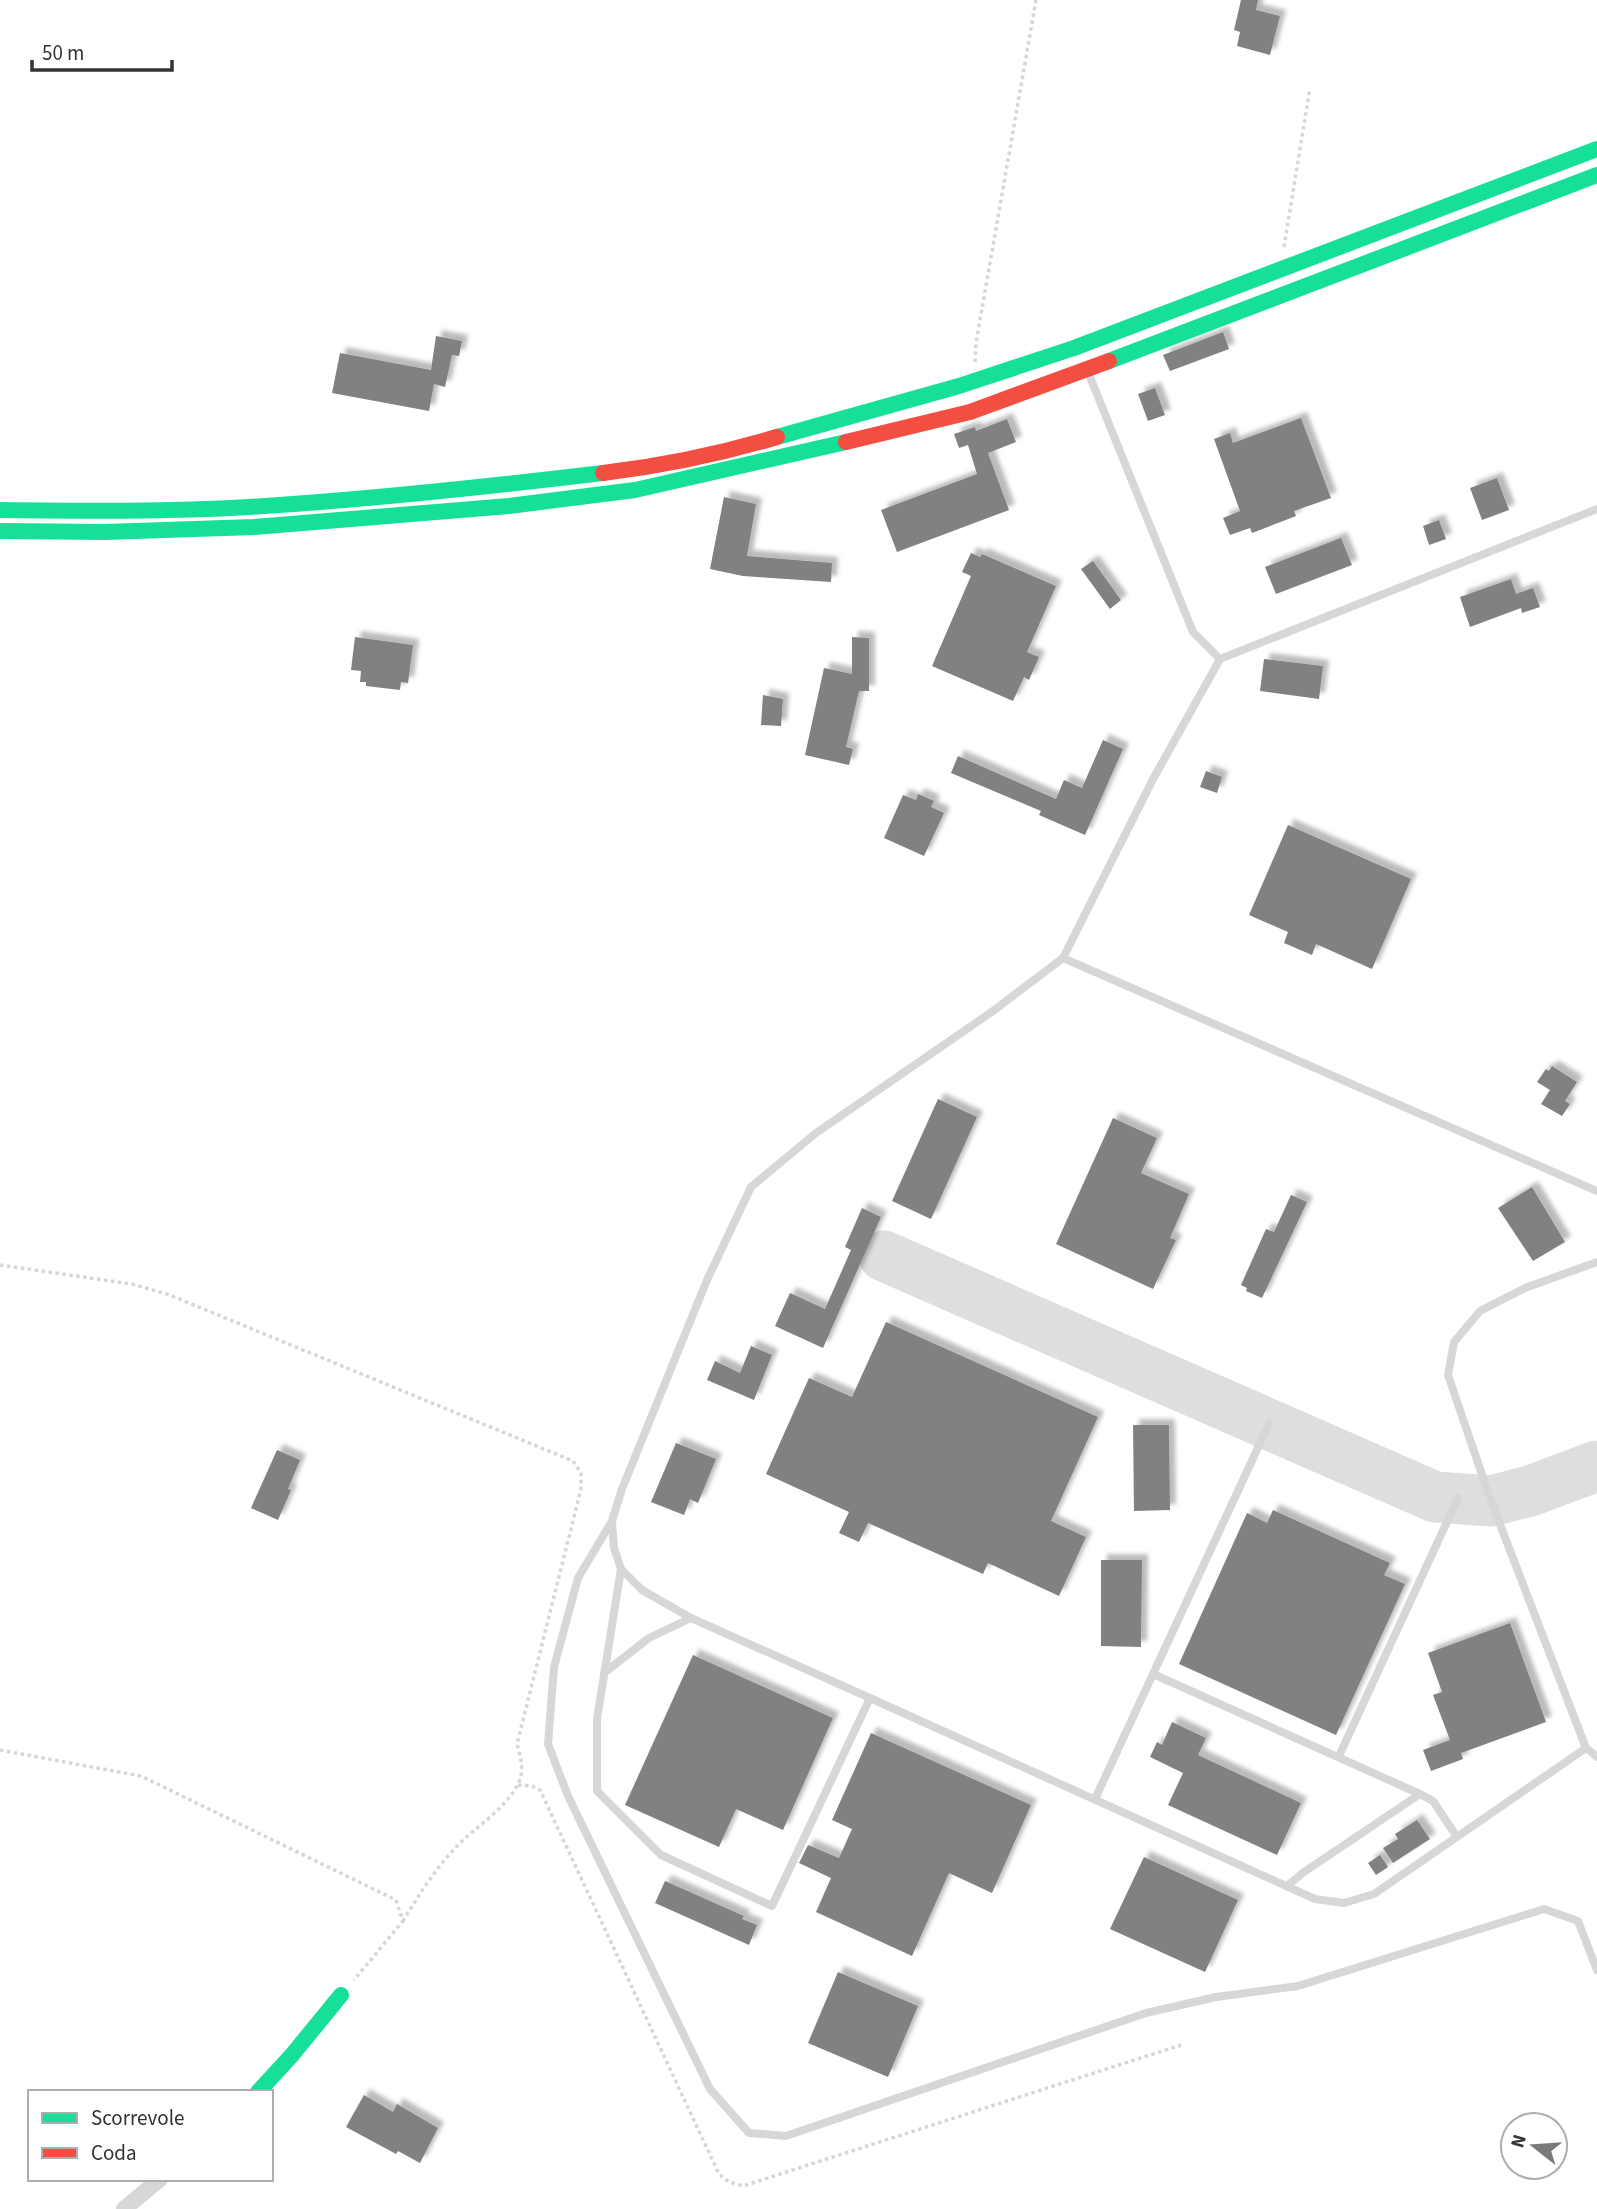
<svg xmlns="http://www.w3.org/2000/svg" width="1597" height="2209" font-family="'Source Sans 3',sans-serif">
	<defs>
		<filter id="shadow"><feDropShadow dx="6" dy="-6" stdDeviation="2" flood-color="#0004"/></filter>
	</defs>
	<rect width="100%" height="100%" fill="#fff"/>
	<g fill="none" stroke-linecap="round" stroke-linejoin="round">
		<path stroke="#dedede" stroke-width="51" d="M884,1256l551,241 56,4 39,-10 67,-25"/>
	</g>
	<path fill="#818181" filter="url(#shadow)" d="M1241,0h17l-2,10 24,6 -10,39 -33,-9 3,-14 -6,-2z
		M1223,332l6,17 -59,22 -7,-16z
		M436,336l26,5 -3,15 -7,-1 -7,32 -11,-3 -5,27 -97,-18 8,-40 91,17z
		M1155,388l10,27 -17,6 -10,-27z
		M1301,418l30,80 -37,13 2,5 -44,17 -2,-5 -20,7 -7,-17 17,-7 -26,-72 16,-6 3,10z
		M1007,419l9,23 -28,11 21,57 -112,42 -16,-42 96,-36 -9,-29 -9,3 -5,-14 21,-7 1,4z
		M1497,478l12,32 -27,10 -12,-32z
		M724,497l32,7 -9,52 85,7 -1,19 -88,-6 -33,-7z
		M1439,520l7,19 -17,6 -6,-19z
		M1341,538l11,27 -76,29 -11,-27z
		M971,553l9,4 2,-3 74,32 -29,66 12,5 -10,23 -5,-3 -11,24 -81,-35 39,-90 -9,-4z
		M1093,561l28,39 -11,9 -29,-40z
		M1511,579l5,15 17,-6 7,19 -18,6 -1,-5 -51,19 -10,-30z
		M355,637l58,8 -5,38 -7,-1 -1,8 -34,-4v-4h-6l1,-11 -10,-1z
		M852,637l17,1v53h-10l-13,56 7,2 -4,16 -44,-10 19,-87 28,6z
		M1264,659l59,7 -4,33 -59,-8z
		M763,695l20,4 -2,27 -20,-1z
		M1103,740l20,9 -38,86 -46,-20 2,-4 -90,-38 7,-17 98,43 8,-19 18,8z
		M1206,771l16,6 -5,16 -17,-6z
		M918,794l16,7 -3,6 13,6 -20,43 -40,-18 19,-43 13,5z
		M1288,825l123,54 -39,90 -56,-25 -4,11 -28,-12 4,-11 -39,-17z
		M1552,1066l25,16 -12,19 5,3 -8,12 -21,-12 9,-14 -13,-8 9,-13 3,2z
		M938,1099l39,18 -46,102 -39,-18z
		M1113,1118l44,20 -16,35 48,21 -19,44 6,2 -23,49 -97,-45z
		M1532,1187l33,55 -32,19 -35,-53z
		M1291,1195l16,7 -45,96 -16,-7 1,-3 -6,-3 25,-56 8,3z
		M862,1208l19,9 -58,131 -48,-22 15,-33 35,16 26,-59 -6,-3z
		M886,1322l212,95 -47,104 35,16 -27,59 -71,-33 -5,11 -115,-51 -9,19 -20,-9 10,-21 -83,-38 43,-96 43,19z
		M751,1346l21,9 -18,45 -47,-20 8,-19 25,12z
		M1133,1425h36l1,85 -36,1z
		M676,1443l40,16 -18,44 -8,-4 -6,16 -33,-13z
		M277,1450l23,10 -12,29 3,1 -13,30 -27,-12z
		M1273,1510l117,53 -6,12 21,9 -69,151 -157,-71 68,-151 20,10z
		M1101,1560h41l-1,87 -40,-1z
		M1510,1623l36,99 -85,31 2,6 -32,12 -8,-21 27,-10 -17,-45 9,-3 -14,-39z
		M693,1655l140,63 -50,112 -47,-21 -17,38 -94,-42z
		M1172,1722l34,16 -8,17 103,48 -24,52 -109,-50 15,-32 -33,-16 7,-15 5,3z
		M871,1733l160,72 -39,88 -43,-20 -37,83 -96,-44 15,-34 -32,-15 9,-18 31,13 13,-29 -20,-9z
		M1417,1820l13,19 -37,24 -10,-15 15,-9 -3,-5z
		M1380,1855l8,12 -12,8 -8,-12z
		M1144,1857l94,43 -33,72 -95,-43z
		M665,1881l79,35 -2,3 15,6 -8,20 -94,-42z
		M838,1972l80,34 -30,71 -80,-34z
		M364,2095l29,17 4,-8 41,24 -18,35 -22,-12 -2,3 -50,-27z"/>
	<g fill="none" stroke-linecap="round" stroke-linejoin="round">
		<path stroke="#d6d6d6" stroke-width="3.5" stroke-dasharray="3.5 3.5" stroke-linecap="butt" d="M1284,247l26,-159
			M975,362l1,-19 60,-343
			M0,1265l132,19 35,10 406,167 8,12v16l-64,255c4,15 8,27 0,42 -13,23 -38,39 -57,57 -23,23 -40,50 -57,78
			M0,1750l141,26 255,124 7,21 -49,59
			M518,1785l14,1 8,4 179,384 10,8 14,4 438,-141"/>
		<path stroke="#d7d7d7" stroke-width="8" d="M1088,372l105,260 27,27
			M1063,958l534,233
			M1597,1262l-72,26 -45,23 -26,31 -6,33 43,126 95,247 11,9
			M612,1521l-34,57 -24,89 -6,77 20,52 142,293 39,44 37,3 360,-123 70,-16 82,-11 246,-77 34,12 19,49
			M621,1569l-24,150v72l64,64 111,51 98,-208 -179,-80 -49,-28 -21,-21 -7,-21 -2,-27 10,-32 85,-209 44,-93 65,-54 177,-122 70,-53 89,-177 68,-122 377,-150
			M604,1673l45,-35 42,-20
			M1153,1674l267,120 13,7 24,36
			M870,1698l445,201 29,4 30,-9 212,-146
			M1339,1756l119,-258
			M1095,1799l174,-375
			M1287,1886l17,-14 116,-78"/>
		<path stroke="#d7d7d7" stroke-width="16" d="M124,2209l36,-30"/>
		<path stroke="#16e098" stroke-width="16" d="M1109,361l488,-186
			M777,437l182,-51 115,-38 523,-199
			M0,510c83,1 166,2 249,-3 118,-7 236,-20 354,-34
			M0,531l105,1 149,-5 255,-21 126,-16 211,-48
			M258,2092l34,-37 49,-60"/>
		<path stroke="#f24e42" stroke-width="16" d="M846,442l124,-30 139,-51
			M603,473c59,-7 117,-19 174,-36"/>
	</g>
	<rect x="28" y="2090" width="245" height="91" fill="#ffffff" stroke="#adadad" stroke-width="2"/>
	<rect x="42" y="2113" width="35" height="10" fill="#16e098" stroke="#adadad" stroke-width="2"/>
	<text x="91" y="2125" font-size="21" fill="#333333">Scorrevole</text>
	<rect x="42" y="2148" width="35" height="10" fill="#f24e42" stroke="#adadad" stroke-width="2"/>
	<text x="91" y="2160" font-size="21" fill="#333333">Coda</text>
	<g transform="translate(1534 2146) rotate(287)"><circle r="33" fill="#ffffff" stroke="#adadad" stroke-width="2"/>
	<path d="M0-5L12 26L0 18L-12 26Z" fill="#7a7a7a"/>
	<text y="-10" font-size="19" font-weight="bold" text-anchor="middle" fill="#333333">N</text>
	</g>
	<path d="M32 60v10h140v-10" fill="none" stroke="#333333" stroke-width="3.5"/>
	<text x="42" y="60" font-size="21" fill="#333333" stroke="#ffffff" stroke-width="5" paint-order="stroke">50 m</text>
</svg>
